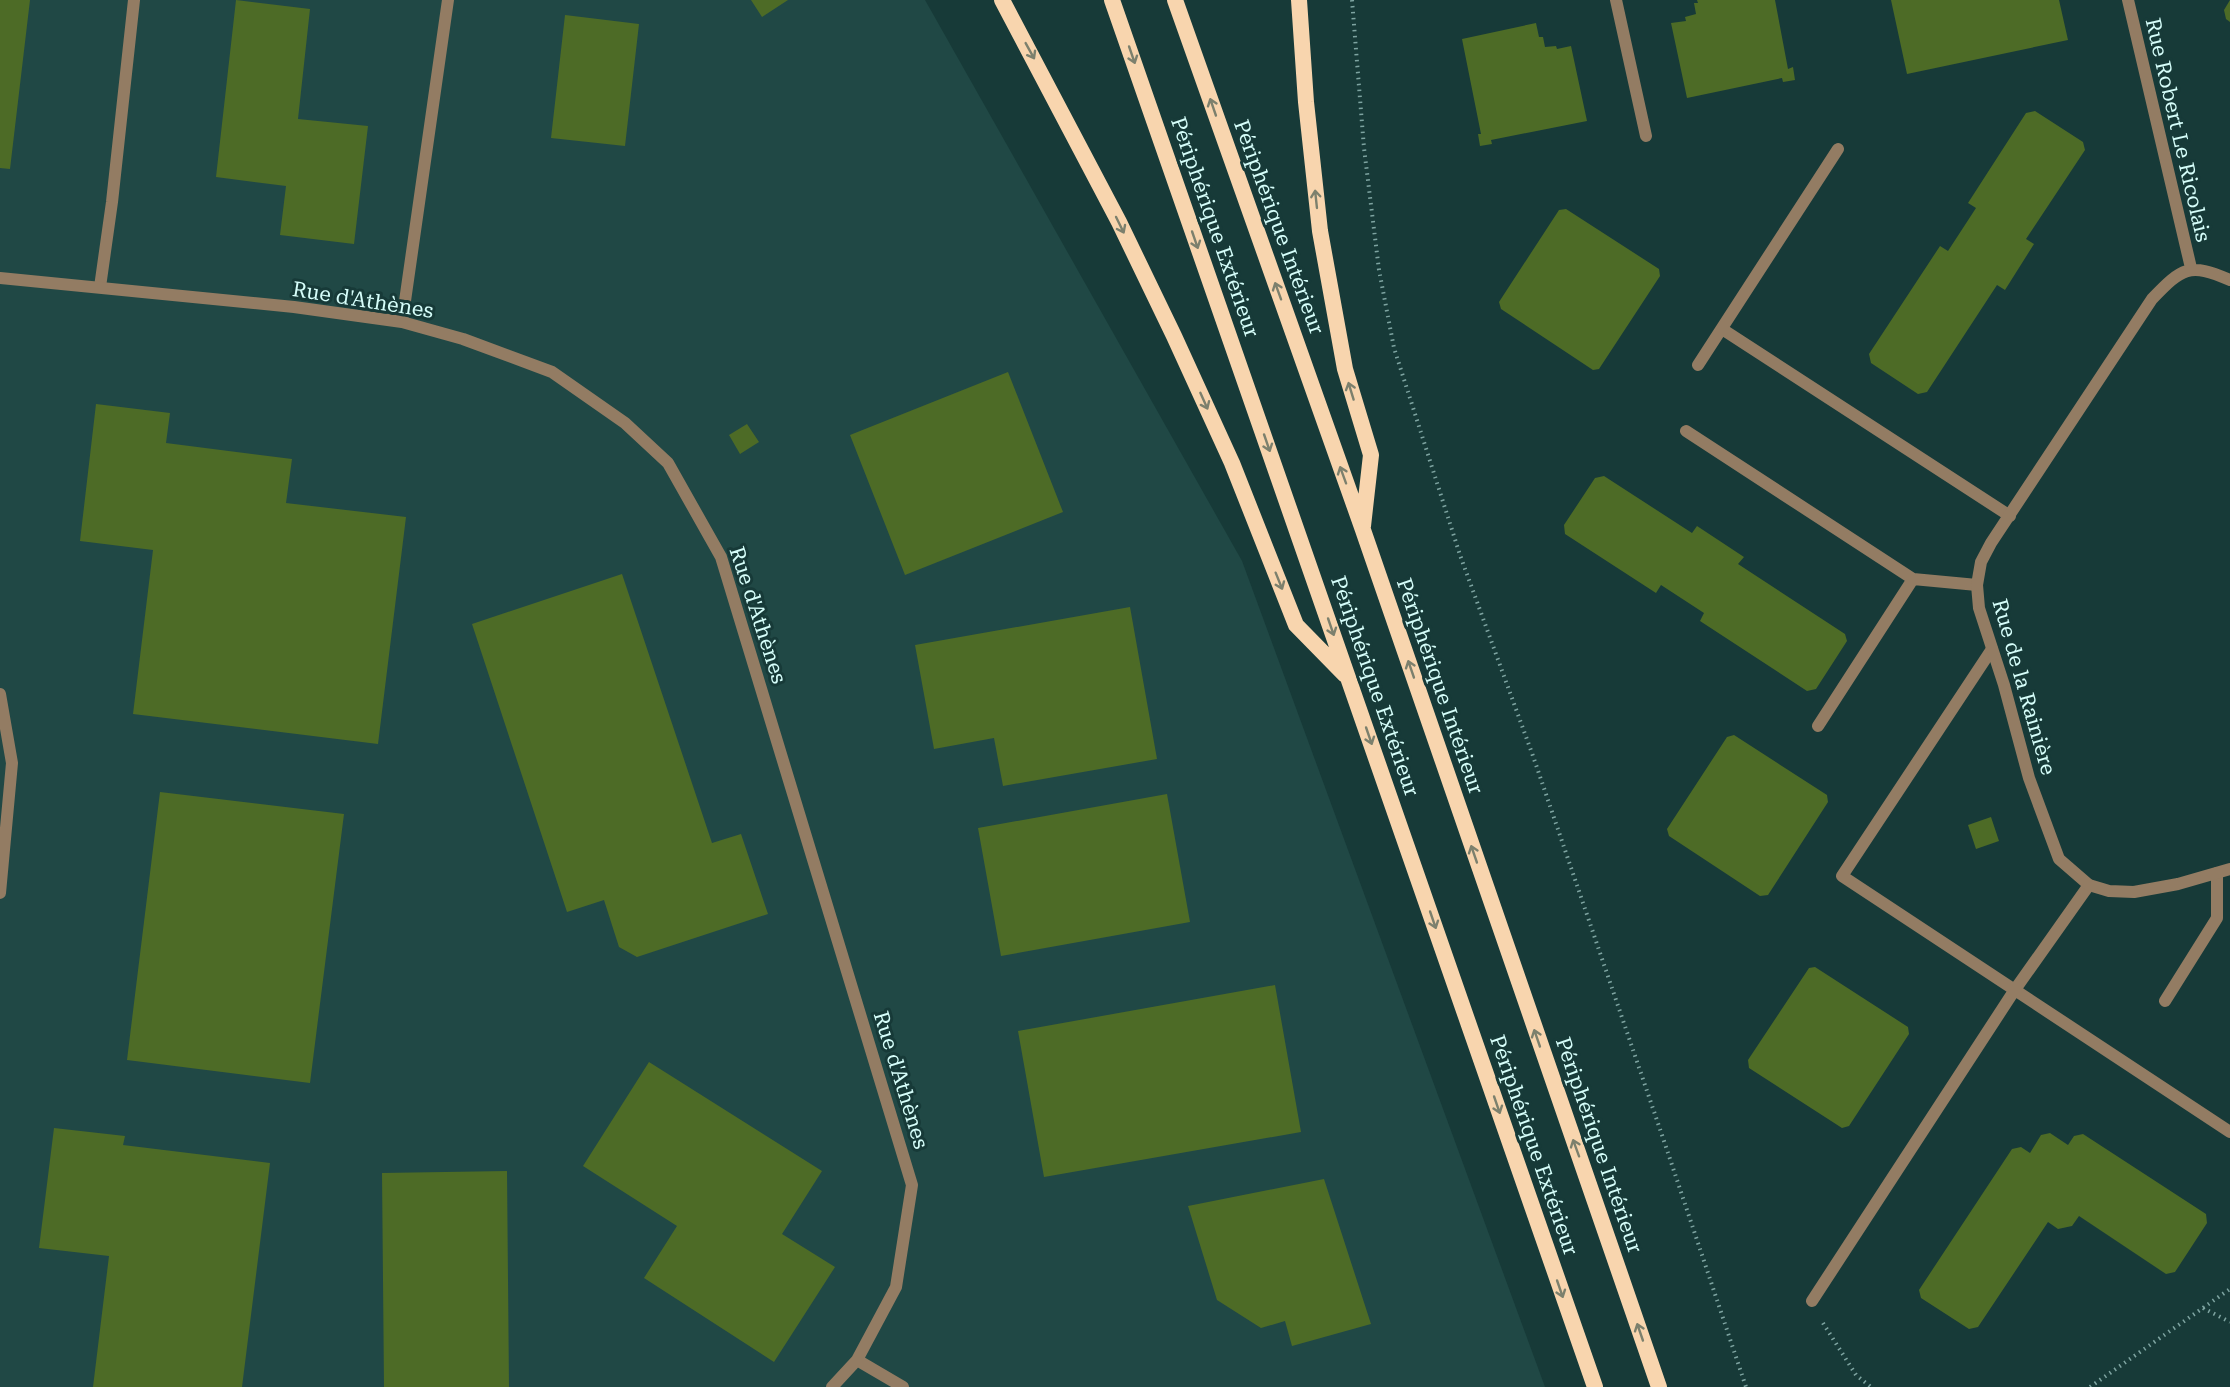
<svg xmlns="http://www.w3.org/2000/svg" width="2230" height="1387" font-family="'Roboto Serif',serif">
	<rect width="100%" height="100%" fill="#173a38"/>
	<path fill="#204845" d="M0,0h925l317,561 303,826h-1545z"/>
	<path fill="#4d6b26" d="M0,0h30l-20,169 -10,-1z
		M236,0l74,9 -12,110 70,7 -14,118 -74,-9 6,-49 -70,-9z
		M751,0h37l-26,17z
		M1697,0h78l13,69 5,-2 2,13 -12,2 -1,-4 -95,20 -16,-75 15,-2 -1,-4 11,-3 -2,-11h4z
		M1891,0h168l9,40 -161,34z
		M2230,0v22l-4,-3 -2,-9z
		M565,15l74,9 -14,122 -74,-8z
		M1536,23l3,14h4l2,10 11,-1 1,3 14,-3 16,75 -96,19 1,4 -12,2 -2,-12h3l-19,-95z
		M2035,111l48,31 2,8 -59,89 8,5 -29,46 -8,-5 -70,107 -9,2 -47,-31 -2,-9 71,-108 8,5 28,-43 -8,-5 58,-90z
		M1566,209l93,60 1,7 -61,93 -6,1 -92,-61 -2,-7 60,-92z
		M1008,372l55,140 -158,63 -55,-140z
		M96,404l74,9 -4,30 126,16 -6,44 120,14 -28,227 -245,-30 20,-164 -73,-9z
		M747,424l12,18 -19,12 -11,-19z
		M1604,476l88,57 5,-7 47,31 -6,7 107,70 2,7 -31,48 -9,2 -107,-70 4,-8 -43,-28 -5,8 -91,-59 -1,-9 31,-47z
		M622,574l90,269 29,-9 27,80 -131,43 -18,-10 -15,-47 -37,12 -95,-288z
		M1130,607l27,152 -154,27 -9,-48 -60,11 -19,-104z
		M1734,735l93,60 1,7 -60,93 -8,1 -91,-60 -2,-7 60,-92z
		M160,792l184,22 -34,269 -183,-23z
		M1167,794l23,128 -189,34 -23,-128z
		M1991,817l8,24 -23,8 -8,-24z
		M1815,967l93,60 1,7 -60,92 -7,2 -93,-60 -1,-8 61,-92z
		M1275,985l26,147 -257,45 -26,-146z
		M649,1062l173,109 -40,63 53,33 -61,95 -130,-84 33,-52 -94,-60z
		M54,1128l71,8 -2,9 147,18 -28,224h-149l16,-131 -70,-8z
		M2050,1133l18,12 6,-9 9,-2 123,80 1,9 -32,49 -9,2 -87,-58 -7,10 -14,3 -10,-7 -70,105 -9,2 -48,-31 -2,-8 93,-141 9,-2 9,6 11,-18z
		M507,1171l2,216h-125l-2,-214z
		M1324,1179l47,145 -79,22 -7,-25 -24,7 -44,-28 -29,-94z"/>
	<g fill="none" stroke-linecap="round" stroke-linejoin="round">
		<path stroke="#7ea4a1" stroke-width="4" stroke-dasharray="1.5 4.5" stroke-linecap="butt" d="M1352,0l12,148 15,122 15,78 66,207 73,201 130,382 83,249
			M2203,1308l27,14
			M1823,1323l33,52 15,12
			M2090,1387l140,-98"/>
		<path stroke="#937c63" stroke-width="12" d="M1616,0l30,136
			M100,287l12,-85 22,-202
			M1722,329l288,187
			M1698,365l140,-216
			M1686,431l227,148 64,6
			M1992,649l-150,227 388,256
			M1818,726l95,-147
			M2165,1001l52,-83v-45
			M1812,1301l202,-310 75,-106"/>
		<path stroke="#937c63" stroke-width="12" d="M2128,0l63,268
			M0,278l294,29 108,15 61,17 89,33 73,51 43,40 53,94 191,628 -16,102 -39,73 -25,27
			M2230,280c-41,-18 -48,-12 -78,19l-161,244 -10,19 -4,23 2,23 25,77 25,93 30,81 30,26 20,6 25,1 44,-8 52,-15
			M402,322l46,-322
			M0,694l12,69 -12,130
			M857,1360l46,27"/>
		<path stroke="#f8d5ae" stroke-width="16" d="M1002,0l117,222 55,114 58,127 64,162 49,50
			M1112,0l483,1387
			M1175,0l188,530 296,857
			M1299,0l7,102 14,129 25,138 26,86 -8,71"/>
	</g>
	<defs><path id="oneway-shaft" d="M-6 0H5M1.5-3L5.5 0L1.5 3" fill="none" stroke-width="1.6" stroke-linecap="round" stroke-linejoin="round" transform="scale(1.5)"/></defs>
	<g stroke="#7c806d">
		<use href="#oneway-shaft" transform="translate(1030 51) rotate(61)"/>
		<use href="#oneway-shaft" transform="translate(1132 55) rotate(71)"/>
		<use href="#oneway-shaft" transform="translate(1213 107) rotate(-109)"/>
		<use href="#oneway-shaft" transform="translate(1316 199) rotate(-96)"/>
		<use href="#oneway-shaft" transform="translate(1120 225) rotate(64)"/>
		<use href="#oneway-shaft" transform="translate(1195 240) rotate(71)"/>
		<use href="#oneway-shaft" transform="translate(1278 291) rotate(-110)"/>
		<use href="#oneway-shaft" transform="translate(1351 391) rotate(-107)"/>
		<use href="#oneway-shaft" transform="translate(1204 401) rotate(66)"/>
		<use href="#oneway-shaft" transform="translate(1267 443) rotate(71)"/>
		<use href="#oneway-shaft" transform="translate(1343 475) rotate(-110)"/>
		<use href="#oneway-shaft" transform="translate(1279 581) rotate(68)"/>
		<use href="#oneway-shaft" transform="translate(1331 627) rotate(71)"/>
		<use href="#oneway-shaft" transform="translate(1411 669) rotate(-109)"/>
		<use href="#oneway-shaft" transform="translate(1369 736) rotate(71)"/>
		<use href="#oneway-shaft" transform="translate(1474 854) rotate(-109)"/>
		<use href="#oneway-shaft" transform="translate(1433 920) rotate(71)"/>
		<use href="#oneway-shaft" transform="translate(1537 1038) rotate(-109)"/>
		<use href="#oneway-shaft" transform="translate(1497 1105) rotate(71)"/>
		<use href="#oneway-shaft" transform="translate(1576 1148) rotate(-110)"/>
		<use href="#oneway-shaft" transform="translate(1560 1289) rotate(71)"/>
		<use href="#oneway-shaft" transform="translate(1640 1332) rotate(-109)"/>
	</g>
	<g text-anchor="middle" stroke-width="6" stroke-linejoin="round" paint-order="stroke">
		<g font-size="21" fill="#d6fefa" stroke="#173a38">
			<text transform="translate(2178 130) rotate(77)" y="7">Rue Robert Le Ricolais</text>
			<text transform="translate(1215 227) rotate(71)" y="7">Périphérique Extérieur</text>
			<text transform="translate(1279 227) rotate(70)" y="7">Périphérique Intérieur</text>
			<text transform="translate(363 300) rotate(9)" y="7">Rue d'Athènes</text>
			<text transform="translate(758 615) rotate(72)" y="7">Rue d'Athènes</text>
			<text transform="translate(1375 686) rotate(71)" y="7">Périphérique Extérieur</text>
			<text transform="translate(1440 686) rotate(71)" y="7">Périphérique Intérieur</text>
			<text transform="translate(2024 687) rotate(74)" y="7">Rue de la Rainière</text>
			<text transform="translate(901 1080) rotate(73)" y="7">Rue d'Athènes</text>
			<text transform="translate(1534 1145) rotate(71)" y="7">Périphérique Extérieur</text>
			<text transform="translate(1599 1145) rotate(71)" y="7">Périphérique Intérieur</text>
		</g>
	</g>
</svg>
